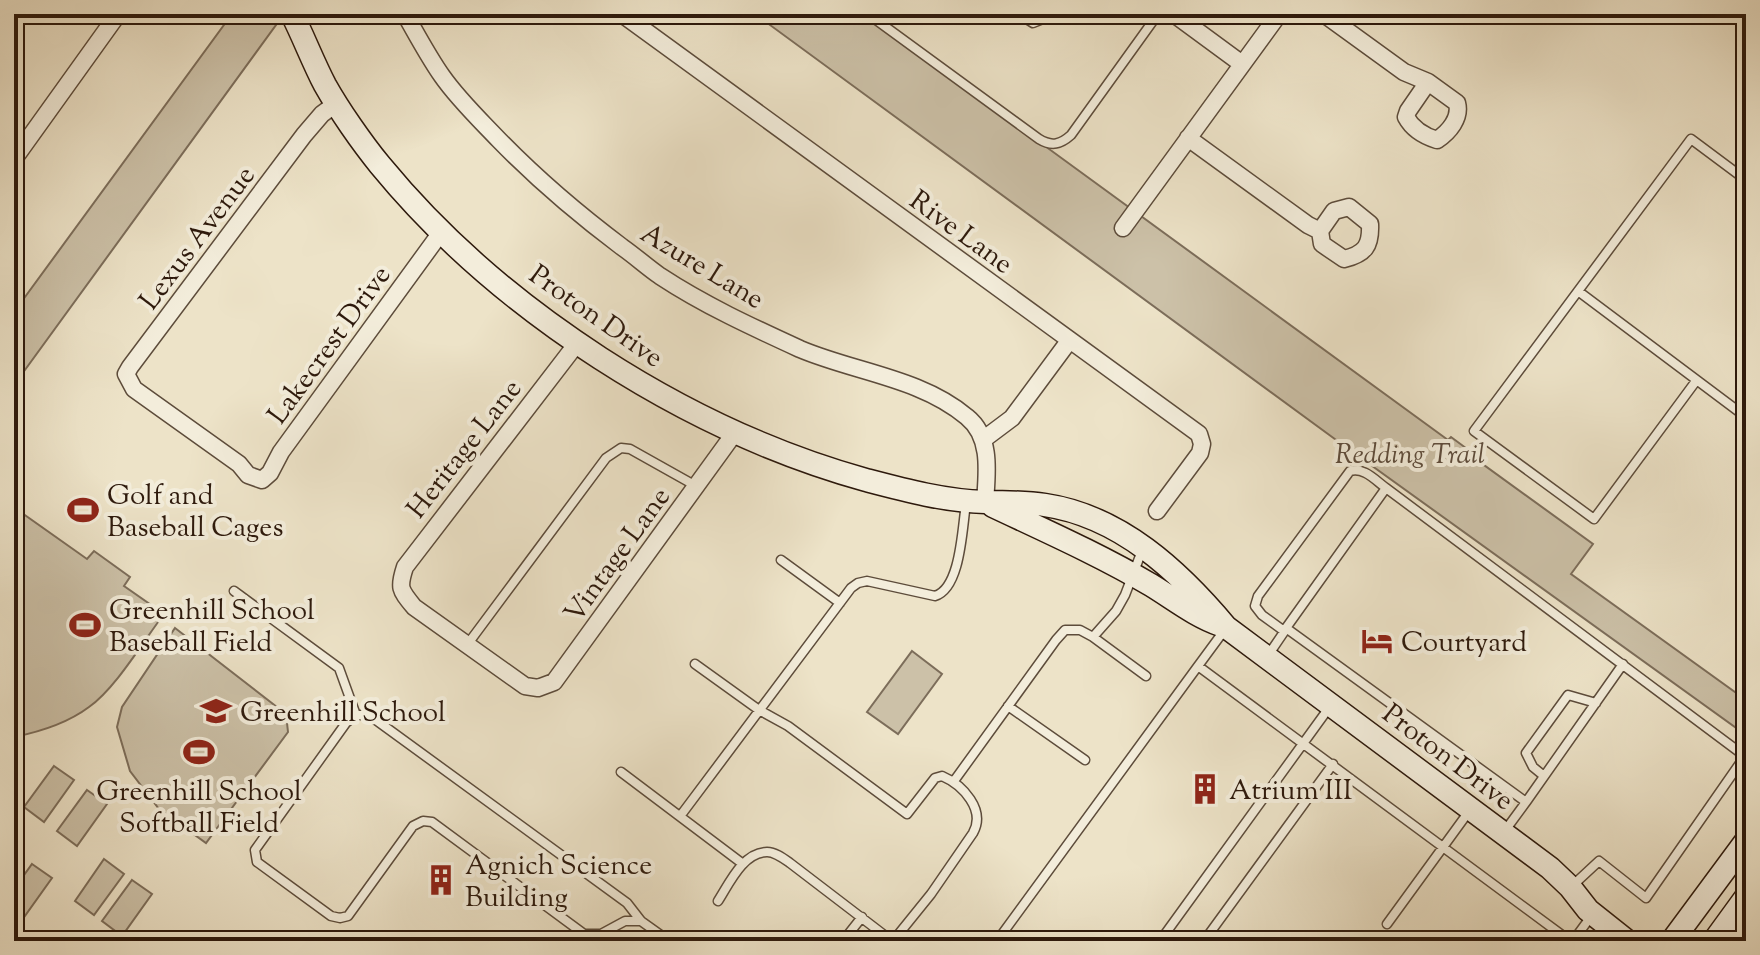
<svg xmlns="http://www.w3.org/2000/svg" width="1760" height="955" font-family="'Sorts Mill Goudy',serif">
	<rect width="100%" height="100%" fill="#ede3c8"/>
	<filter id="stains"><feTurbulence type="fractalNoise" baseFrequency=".0025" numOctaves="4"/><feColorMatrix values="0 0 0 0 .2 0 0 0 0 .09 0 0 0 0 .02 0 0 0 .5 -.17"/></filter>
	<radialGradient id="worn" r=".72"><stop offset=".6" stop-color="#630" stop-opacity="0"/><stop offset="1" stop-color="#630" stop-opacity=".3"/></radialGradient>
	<path fill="#ccc1a8" stroke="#7c6d5a" stroke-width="2" d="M232,14h52l-270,371v-73z
		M755,14h109l584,426 3,-3 23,17 -1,3 120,87 -22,30 175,126v35l-403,-290z
		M14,504l8,9 65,46 7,-8 36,26 -6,9 40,28c-20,26 -48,74 -75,93 -20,15 -50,25 -75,30z
		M175,628l111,86 2,18 -82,111 -47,-34 -29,-38 -13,-44 5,-20z
		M912,651l30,23 -44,60 -31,-22z
		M54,766l20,14 -30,42 -20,-15z
		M87,790l20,14 -30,42 -20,-15z
		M104,859l20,15 -30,41 -19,-14z
		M32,864l20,14 -30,42 -8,-6v-25z
		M132,880l20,14 -30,42 -20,-15z"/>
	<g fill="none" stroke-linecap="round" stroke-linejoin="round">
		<defs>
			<path id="lane" d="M868,14l171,125c13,8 22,5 32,-4l87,-121
				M1019,14l14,9 10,-4 4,-5
				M1578,291l168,126
				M1696,381l-102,138 -120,-88 217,-292 55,41
				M781,560l59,43
				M234,591l105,77 17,47
				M1284,631l-22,-16 -7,-9 3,-10 92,-125c14,-4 25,9 36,17
				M1093,637l23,-26 9,-16 18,-47
				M467,645l139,-187 15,-10 9,1 66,37
				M1269,654l17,-25
				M695,664l64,46 29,16 119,88 28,-36 7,-2c21,9 44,34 31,57l-42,61 -38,47
				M1198,666l28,-38
				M1008,706l77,54
				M621,772l122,92
				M1544,776l-11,-9 -7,-14 42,-58 28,8
				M954,781l102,-141 9,-10h15l13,7 53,39
				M1526,802l97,-138
				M681,815l170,-227 7,-5 9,-2 68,15c26,-8 27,-68 31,-92
				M1504,832l22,-30 -240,-174 100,-140 360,269
				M1571,887l28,-26 47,37 99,-142
				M718,901c11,-17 25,-49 49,-49 8,0 16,6 23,11l102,78
				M641,921h-16l-24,13h-17l-152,-112 -9,-1 -10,5 -65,90 -8,2 -9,-2 -74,-54 -2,-12 91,-127 10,-8h13l258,188 14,18 28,20
				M1387,924l83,-114
				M843,941l19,-24
				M997,941l201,-275 372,275
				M1160,941l171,-236
				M1204,941l129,-177
				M1573,941l19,-26"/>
			<path id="street" d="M405,14c12,21 23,42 37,62 16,23 37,43 57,64 38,39 79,74 123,107 13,9 25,20 38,29 44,29 92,51 140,73 54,23 121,29 167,68 25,20 20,56 18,85
				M622,14l577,420 3,10 -2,9 -43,58
				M1174,14l68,50
				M1324,14l80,58 24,10 29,21c4,15 -8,29 -20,37 -13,-4 -24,-10 -31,-23l2,-6 20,-29
				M337,103l-15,11 -18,21 -174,232 -4,7 8,15 105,75 9,11 14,5 8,-7 11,-21 161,-221
				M1188,138l120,87 12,6
				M14,159l104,-145
				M1349,207l21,17c1,22 -5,30 -26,35l-22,-15 -2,-13 14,-20z
				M1123,228l156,-214
				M578,342l-173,225c-7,21 -5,23 9,40l111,79 13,2 16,-6 182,-251
				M984,439l28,-21 57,-77"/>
			<path id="secondary" d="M292,14c12,24 21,48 33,71 14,25 37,58 55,80 119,145 306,265 486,315 38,10 79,21 119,22 20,0 40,0 60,3 75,11 134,66 181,122l324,241 20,19 18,23 39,31
				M993,506c53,25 107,49 158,79 23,14 44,31 70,40
				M1672,941l74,-100
				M1714,941l32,-44"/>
		</defs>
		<use href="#lane" stroke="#5d4c3b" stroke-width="11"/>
		<use href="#street" stroke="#5d4c3b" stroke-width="19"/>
		<use href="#secondary" stroke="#2d190c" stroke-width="25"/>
		<use href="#lane" stroke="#f3eddb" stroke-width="8"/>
		<use href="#street" stroke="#f3eddb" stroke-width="16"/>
		<use href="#secondary" stroke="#f3eddb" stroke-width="22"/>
	</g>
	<defs>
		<symbol id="stadium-bare" viewBox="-9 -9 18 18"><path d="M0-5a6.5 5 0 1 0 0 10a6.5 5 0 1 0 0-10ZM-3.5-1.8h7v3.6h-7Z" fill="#8f2418" stroke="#f3eddb" stroke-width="2.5" paint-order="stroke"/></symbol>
		<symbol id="hotel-bare" viewBox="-9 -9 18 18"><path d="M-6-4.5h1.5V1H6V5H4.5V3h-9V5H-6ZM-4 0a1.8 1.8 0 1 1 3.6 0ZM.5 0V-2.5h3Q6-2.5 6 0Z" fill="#8f2418" stroke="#f3eddb" stroke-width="2.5" paint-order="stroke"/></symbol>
		<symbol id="school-bare" viewBox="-9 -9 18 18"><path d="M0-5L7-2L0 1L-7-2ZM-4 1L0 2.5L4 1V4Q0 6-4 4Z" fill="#8f2418" stroke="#f3eddb" stroke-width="2.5" paint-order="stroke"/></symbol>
		<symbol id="building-bare" viewBox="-9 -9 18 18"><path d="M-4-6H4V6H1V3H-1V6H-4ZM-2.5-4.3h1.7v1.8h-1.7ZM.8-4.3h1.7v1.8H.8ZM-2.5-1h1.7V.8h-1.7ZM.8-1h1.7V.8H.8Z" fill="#8f2418" stroke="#f3eddb" stroke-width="2.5" paint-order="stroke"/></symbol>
	</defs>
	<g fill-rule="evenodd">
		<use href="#stadium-bare" x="61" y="488" width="44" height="44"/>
		<use href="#stadium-bare" x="63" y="603" width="44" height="44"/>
		<use href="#hotel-bare" x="1355" y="619" width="44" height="44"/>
		<use href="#school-bare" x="194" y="689" width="44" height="44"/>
		<use href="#stadium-bare" x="177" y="730" width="44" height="44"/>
		<use href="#building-bare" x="1183" y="767" width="44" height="44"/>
		<use href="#building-bare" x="419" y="858" width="44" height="44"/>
	</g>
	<g text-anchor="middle" stroke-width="8" stroke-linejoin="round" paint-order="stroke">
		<g font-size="28" fill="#2d190c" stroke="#f3eddb">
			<text transform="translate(962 231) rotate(36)" y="10">Rive Lane</text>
			<text transform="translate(196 237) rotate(-53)" y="10">Lexus Avenue</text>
			<text transform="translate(703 265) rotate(31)" y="10">Azure Lane</text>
			<text transform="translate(597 315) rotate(35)" y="10">Proton Drive</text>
			<text transform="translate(328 344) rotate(-54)" y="10">Lakecrest Drive</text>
			<text transform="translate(463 448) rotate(-52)" y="10">Heritage Lane</text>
			<text transform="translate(616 554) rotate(-54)" y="10">Vintage Lane</text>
			<text transform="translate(1449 756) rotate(37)" y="10">Proton Drive</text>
		</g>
		<g font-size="28" font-style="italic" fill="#5d4b3b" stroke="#f3eddb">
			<text x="1410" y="463">Redding Trail</text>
		</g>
		<g font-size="28" fill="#2d190c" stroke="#f3eddb" text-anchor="start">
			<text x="107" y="504">Golf and<tspan x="107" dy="32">Baseball Cages</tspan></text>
			<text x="109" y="619">Greenhill School<tspan x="109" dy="32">Baseball Field</tspan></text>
			<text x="1401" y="651">Courtyard</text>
			<text x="240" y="721">Greenhill School</text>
			<text x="1229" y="799">Atrium III</text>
			<text x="199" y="800" text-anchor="middle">Greenhill School<tspan x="199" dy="32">Softball Field</tspan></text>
			<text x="465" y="874">Agnich Science<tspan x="465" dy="32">Building</tspan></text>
		</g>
	</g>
	<rect width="1760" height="955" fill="none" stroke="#ede3c8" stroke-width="48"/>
	<rect x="16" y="16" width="1728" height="923" fill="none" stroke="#2d190c" stroke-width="4"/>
	<rect x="24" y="24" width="1712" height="907" fill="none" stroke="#2d190c" stroke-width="2"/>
	<rect width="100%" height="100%" filter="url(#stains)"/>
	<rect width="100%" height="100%" fill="url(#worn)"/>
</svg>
